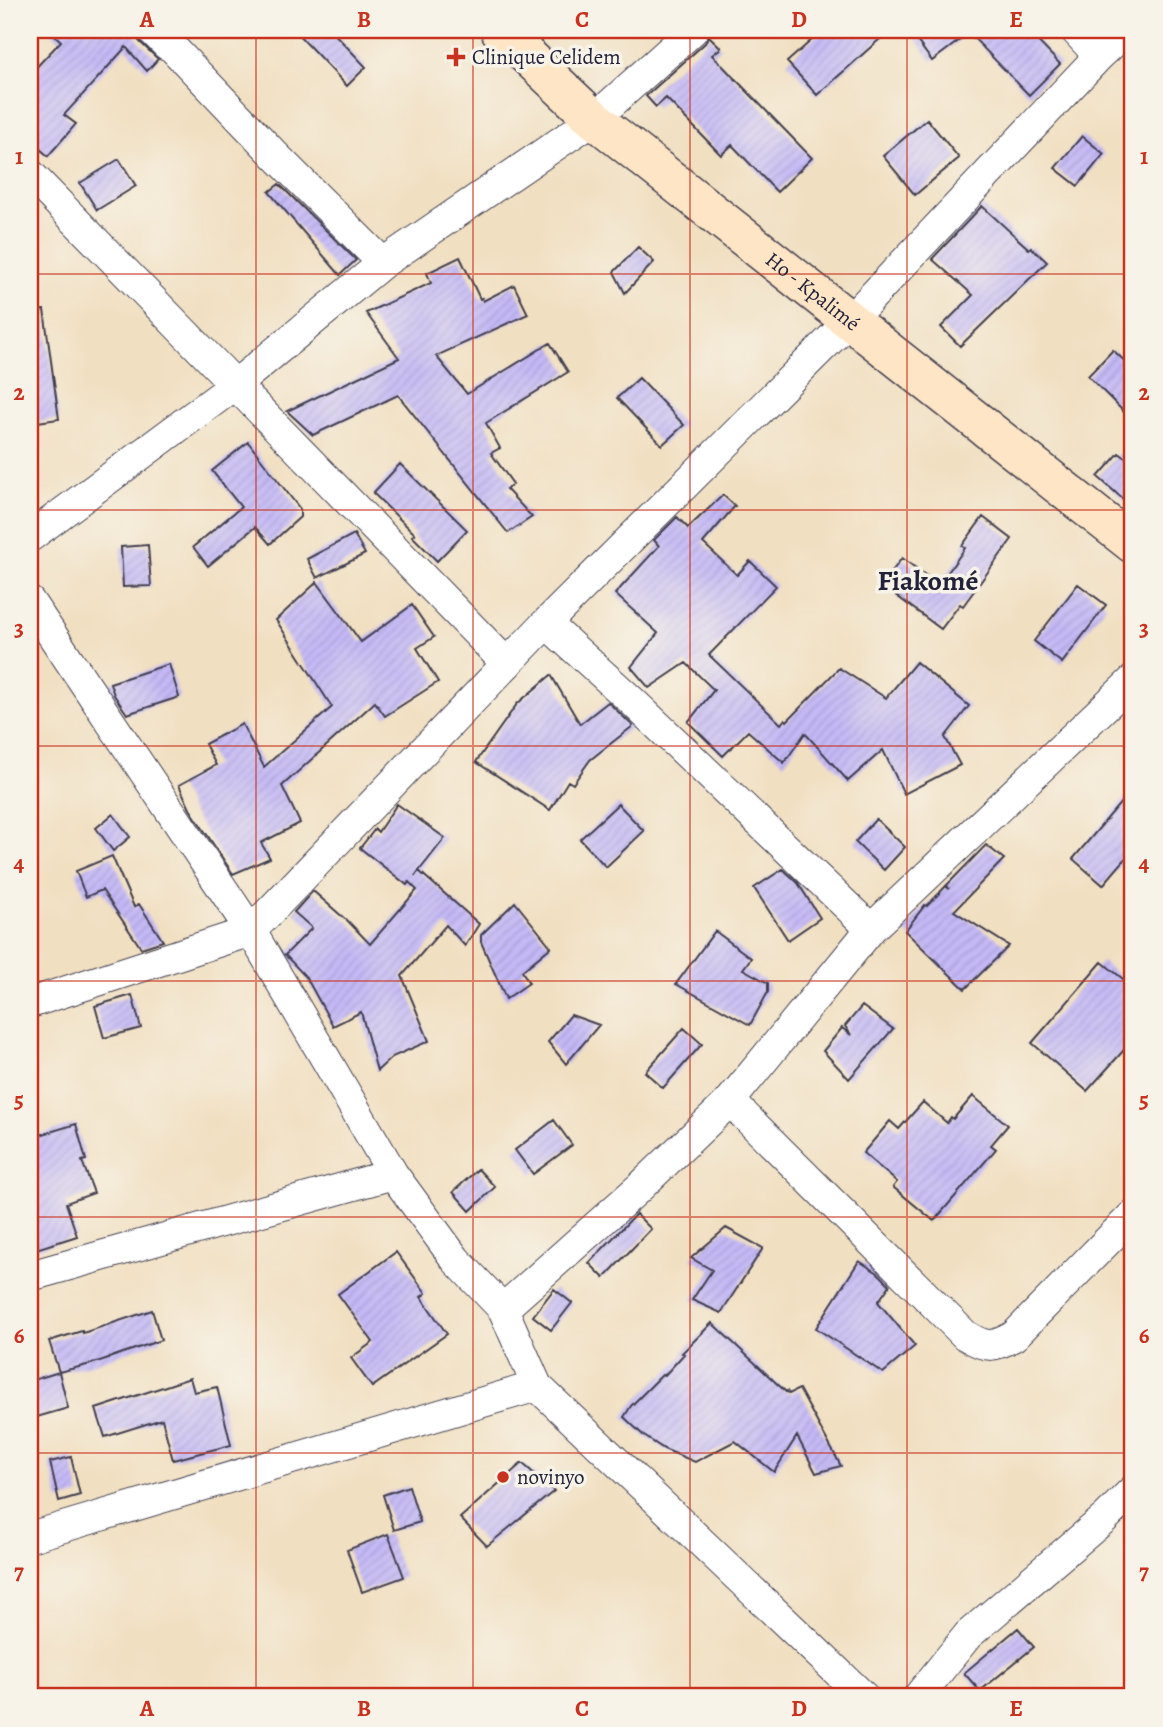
<svg xmlns="http://www.w3.org/2000/svg" width="1163" height="1727" font-family="Alegreya,serif">
	<defs>
		<pattern id="building-hatch" width="6" height="6" patternUnits="userSpaceOnUse" patternTransform="scale(1.75)"><rect width="6" height="6" fill="#c4b9f6"/><path d="M-1 1l2-2M0 6l6-6M5 7l2-2" fill="none" stroke="#a89fd4"/></pattern>
	</defs>
	<rect width="100%" height="100%" fill="#f7f3e8"/>
	<filter id="ink" filterUnits="userSpaceOnUse"><feTurbulence type="fractalNoise" baseFrequency=".0143" numOctaves="2"/><feDisplacementMap in="SourceGraphic" scale="14" xChannelSelector="R" yChannelSelector="G"/><feConvolveMatrix kernelMatrix="1 2 1 2 8 2 1 2 1" color-interpolation-filters="sRGB"/></filter>
	<filter id="wash" filterUnits="userSpaceOnUse"><feTurbulence type="fractalNoise" baseFrequency=".00686" numOctaves="4" result="noise"/><feDisplacementMap in="SourceGraphic" scale="28" xChannelSelector="R" yChannelSelector="G"/><feGaussianBlur stdDeviation="1.57" result="paint"/><feColorMatrix in="noise" values="0 0 0 0 0 0 0 0 0 0 0 0 0 0 0 0 0 1.4 0 .05"/><feComposite in="paint" operator="in"/></filter>
	<g filter="url(#wash)">
		<rect width="100%" height="100%" fill="#f1dfc1"/>
		<g id="blocks">
			<path fill="url(#building-hatch)" d="M49,30h86v5l5,7 18,17 -11,12 -21,-24 -62,68 12,9 -28,32 -18,-16v-66l31,-33z
				M294,30h37l35,37 -19,19z
				M823,30h67l-73,65 -30,-33z
				M909,30h118l33,34 -31,31 -60,-62 -37,28z
				M709,36l12,12 -9,7 100,103 -35,34 -45,-47 -11,10 -55,-57 -10,9 -10,-11 59,-53z
				M927,119l32,39 -44,37 -32,-39z
				M1082,136l22,18 -26,32 -23,-18z
				M119,159l17,27 -39,24 -17,-27z
				M279,184l77,76 -16,15 -71,-83z
				M982,206l47,43 2,-2 16,15 -87,84 -19,-19 32,-32 -41,-36z
				M638,247l16,15 -29,31 -11,-21z
				M460,257l20,42 2,-1 1,3 31,-16 14,29 -92,42 31,38 83,-51 18,29 -82,51 14,25 -9,5 22,31 -7,5 26,28 -24,16 -110,-138 -85,40 -26,-24 112,-53 -33,-45 65,-30 -4,-10z
				M44,310l15,109 -29,4v-112z
				M1113,350l20,19v52l-45,-45z
				M639,378l45,47 -22,20 -45,-47z
				M248,442l52,67v8l-30,27 -15,-17 -47,39 -15,-19 48,-40 -29,-36z
				M1119,453l14,10v45l-35,-31z
				M400,464l67,66 -30,31 -25,-25 3,-2 -42,-41z
				M723,495l12,11 -32,37 34,32 13,-14 26,25 -67,69 72,69 4,-5 2,2 52,-53 47,30 30,-36 53,44 -24,31 15,28 -56,29 -21,-44 -35,31 -43,-48 -21,30 -36,-32 -25,25 -35,-34 26,-32 -28,-27 -37,25 -18,-21 27,-34 -43,-39 44,-48 -5,-6 23,-23 11,11z
				M983,517l29,22 -49,67 -3,-2 -19,25 -59,-44 20,-27 37,27 26,-37 -3,-2z
				M354,534l11,20 -48,24 -10,-19z
				M148,545l3,41 -28,1 -2,-40z
				M317,582l44,60 51,-37 22,32 -17,11 21,34 -53,34 -10,-14 -93,84 18,37 -39,20 9,15 -37,16 -43,-65 -11,-24 37,-20 -11,-21 37,-20 22,43 68,-60 -56,-87z
				M1078,584l28,21 -44,58 -28,-22z
				M169,664l10,33 -52,17 -13,-19 -4,-12z
				M551,675l29,49 28,-22 25,24 -43,34 -17,24 -5,-3 -18,29 -74,-48 41,-58z
				M1133,788v62l-30,35 -30,-26z
				M397,804l48,34 -30,38 4,-5 60,53 -14,22 -19,-21 -44,51 27,65 -37,16 -15,14 -16,-59 -28,14 -27,-49 -21,-22 27,-27 -18,-16 19,-21 32,28h1l24,25 47,-54 -8,-8 -2,3 -47,-37 15,-19 3,3z
				M618,804l26,27 -38,36 -26,-28z
				M113,814l17,23 -17,14 -17,-23z
				M876,819l29,28 -21,23 -29,-28z
				M986,845l18,14 -50,52 55,35 -44,43 -60,-58 20,-26 2,1 19,-20 3,3 -2,-4z
				M112,856l22,51 5,-3 24,37 -22,7 -39,-58 -16,7 -10,-26z
				M783,869l15,14 22,35 -32,22 -34,-52z
				M515,902l36,45 -29,24 7,12 -23,16 -25,-57v-7z
				M715,931l36,27 -8,11 25,14v9l-18,33 -74,-41z
				M1102,962l31,25v53l-46,51 -55,-48z
				M132,995l9,33 -37,10 -9,-32z
				M862,1006l31,23 -44,50 -26,-28 19,-23 9,7 -6,-9z
				M571,1015l28,10 -33,39 -18,-22z
				M684,1028l18,16 -39,44 -18,-16z
				M973,1096l35,29 -17,20 5,4 -62,72 -41,-34 4,-5 -34,-29 27,-32 9,8 24,-27 24,21 4,-6 2,2z
				M554,1120l18,25 -39,29 -18,-24z
				M76,1124l10,36 -4,1 12,32 -28,10 11,33 -47,15v-113z
				M478,1169l17,18 -25,24 -17,-19z
				M636,1214l15,15 -47,49 -15,-15z
				M726,1228l37,20 -42,65 -29,-13 20,-30 -21,-12z
				M396,1252l30,41 -5,4 26,37 -75,53 -21,-29 22,-16 -35,-48z
				M859,1261l19,12 12,12 -12,17 37,44 -32,27 -67,-45z
				M554,1289l18,14 -21,27 -18,-14z
				M152,1310l9,30 -70,24 -32,8 -10,-31 33,-10 1,2z
				M712,1323l74,69 1,-1 2,3 10,-5 42,77 -25,7 -19,-37 -23,36 -39,-31 -40,21 -31,-13 -20,-13 -20,-19 7,-11 31,-31 2,1 20,-22 -2,-1z
				M59,1372l9,36 -38,11v-38z
				M190,1378l4,14 23,-5 14,58 -58,15 -11,-41 -57,18 -9,-28z
				M71,1457l9,38 -21,6 -9,-39z
				M522,1463l32,28 -67,55 -27,-28z
				M409,1486l11,36 -26,8 -11,-35z
				M388,1534l16,43 -42,15 -15,-42z
				M1018,1628l16,19 -54,44 -16,-18z"/>
		</g>
	</g>
	<g filter="url(#ink)">
		<use href="#blocks" fill-opacity="0" stroke="#413e4f" stroke-width="2"/>
		<g fill="none" stroke-linecap="round" stroke-linejoin="round">
			<defs>
				<path id="minor" d="M152,30l15,15 4,1 103,108 109,109
					M1075,30l24,26
					M30,174l477,490
					M30,537l205,-152 148,-122 211,-144 99,-89
					M30,602l221,329 142,243 63,86 47,49 34,77 327,311
					M546,623l86,78 239,228
					M1133,680l-262,249 -141,172 235,234c21,13 28,13 49,1l119,-121
					M30,1003l221,-72 295,-308 303,-302 250,-265 28,-26
					M30,1276l363,-102
					M503,1309l136,-121 91,-87
					M30,1537l507,-151
					M918,1697l50,-62 137,-117 28,-28"/>
				<g id="secondary">
					<path id="s1" d="M500,30l94,89 539,425"/>
				</g>
			</defs>
			<use href="#minor" stroke="#413e4f" stroke-width="32"/>
			<use href="#secondary" stroke="#413e4f" stroke-width="41"/>
			<use href="#minor" stroke="#fff" stroke-width="30"/>
			<use href="#secondary" stroke="#fee5c5" stroke-width="38"/>
		</g>
	</g>
	<path fill="none" stroke="#c8321e" stroke-width="2" stroke-opacity="0.55" d="M256,30v1667M473,30v1667M690,30v1667M907,30v1667M30,274h1103M30,510h1103M30,746h1103M30,981h1103M30,1217h1103M30,1453h1103"/>
	<g fill="#c8321e" stroke="#f7f3e8" stroke-width="2.5">
		<path d="M452.5 46.5h7v7h7v7h-7v7h-7v-7h-7v-7h7z"/>
		<circle cx="503" cy="1477" r="7"/>
	</g>
	<g text-anchor="middle" stroke-width="7" stroke-linejoin="round" paint-order="stroke">
		<g font-size="21" fill="#22223b" stroke="#f7f3e8" text-anchor="start">
			<text x="472" y="64">Clinique Celidem</text>
			<text x="517" y="1484">novinyo</text>
		</g>
		<g font-size="21" fill="#22223b" stroke="#f7f3e8">
			<text dy="7" stroke="none"><textPath href="#s1" startOffset="408">Ho - Kpalimé</textPath></text>
		</g>
		<g font-size="28" font-weight="bold" fill="#22223b" stroke="#f7f3e8">
			<text x="928" y="590">Fiakomé</text>
		</g>
	</g>
	<rect width="1163" height="1727" fill="none" stroke="#f7f3e8" stroke-width="77"/>
	<rect x="38" y="38" width="1086" height="1650" fill="none" stroke="#c8321e" stroke-width="2.5"/>
	<g font-size="23" text-anchor="middle" font-weight="bold" fill="#c8321e">
		<text x="147" y="27">A</text>
		<text x="364" y="27">B</text>
		<text x="582" y="27">C</text>
		<text x="799" y="27">D</text>
		<text x="1016" y="27">E</text>
		<text x="19" y="164">1</text>
		<text x="1144" y="164">1</text>
		<text x="19" y="400">2</text>
		<text x="1144" y="400">2</text>
		<text x="19" y="636">3</text>
		<text x="1144" y="636">3</text>
		<text x="19" y="871">4</text>
		<text x="1144" y="871">4</text>
		<text x="19" y="1107">5</text>
		<text x="1144" y="1107">5</text>
		<text x="19" y="1343">6</text>
		<text x="1144" y="1343">6</text>
		<text x="19" y="1579">7</text>
		<text x="1144" y="1579">7</text>
		<text x="147" y="1716">A</text>
		<text x="364" y="1716">B</text>
		<text x="582" y="1716">C</text>
		<text x="799" y="1716">D</text>
		<text x="1016" y="1716">E</text>
	</g>
</svg>
